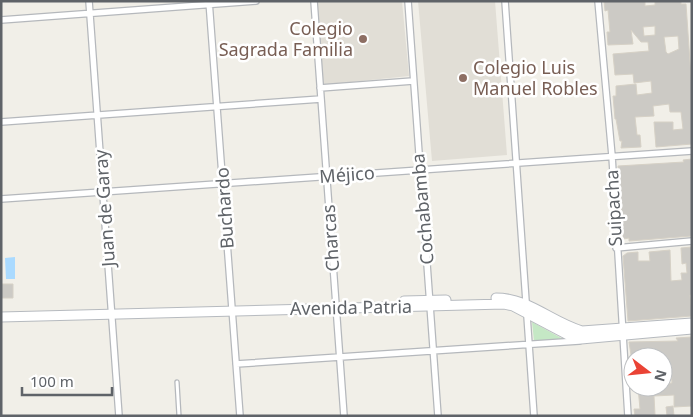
<svg xmlns="http://www.w3.org/2000/svg" width="693" height="417" font-family="'Noto Sans',sans-serif">
	<rect width="100%" height="100%" fill="#f1efe8"/>
	<path fill="#e1ded6" d="M402,1l7,75 -86,9 -6,-83z
		M418,1h77l12,154 -75,6z"/>
	<path fill="#c5e8c5" d="M532,322l31,17 -29,2z"/>
	<path fill="#aadaff" d="M15,257v22h-9l-1,-21z"/>
	<path fill="#cccac5" stroke="#d6d1c6" fill-rule="evenodd" d="M604,1h41v5l10,-1v-4h26v3h5l6,87v53l-36,3 -2,-25h19v8l10,-1 -2,-17h-11l-1,-8 -16,2 1,10 -19,1 2,18h3l1,12 -20,1 1,-7h-2l-4,-22h-1l-2,-23h3v-10l20,-2 1,11 15,-2 -1,-12 -17,2 -1,-9 -18,1 -2,-21 36,-3 -1,-9h-7l-10,-12 2,14 -25,1 -1,-13h3l-2,-22 -3,1zM655,26v9l-11,1 -1,-9zM678,36l1,13 -11,5 -2,-2 -2,-15z
		M692,159v77l-63,5v-3l-6,1 -5,-73 66,-4 -1,-2z
		M692,247v48h-2l2,21 -64,5 -5,-65 4,-3 11,-1v9h12l-1,-9 21,-2 1,31 11,-1 -1,-7h6l-1,-10 -4,1 -1,-16z
		M1,284h12v14h-12z
		M692,337v69l-18,1v-12l-20,1 1,19 -20,1 -1,-7h6l-2,-22h25v-3l9,-1 -1,-16h-8v-10h-17v-3l-15,1 -2,-13 49,-1 -2,-3z
		M673,406l1,10h-7l-1,-9z"/>
	<g fill="none" stroke-linecap="round" stroke-linejoin="round">
		<defs>
			<path id="lane" d="M177,382l2,34"/>
			<path id="street" d="M89,1l30,415
				M209,1l31,415
				M314,1l30,415
				M408,1l30,415
				M505,1l29,415
				M598,1l14,155 16,260
				M1,20l255,-19
				M320,88l93,-7
				M1,122l320,-23
				M1,199l691,-48
				M616,248l76,-7
				M236,364l343,-23"/>
			<path id="secondary" d="M496,298c33,0 55,24 86,33l110,-8
				M404,301l42,-1
				M1,317l503,-13 9,2 55,29 13,4 111,-10"/>
		</defs>
		<use href="#lane" stroke="#b5b8bc" stroke-width="5.5"/>
		<use href="#street" stroke="#b5b8bc" stroke-width="8"/>
		<use href="#secondary" stroke="#b6babf" stroke-width="11"/>
		<use href="#lane" stroke="#fff" stroke-width="3"/>
		<use href="#street" stroke="#fff" stroke-width="5.5"/>
		<use href="#secondary" stroke="#fff" stroke-width="9"/>
	</g>
	<g fill="#8d6e63" stroke="#fff" stroke-width="2">
		<circle cx="363" cy="39" r="5"/>
		<circle cx="463" cy="78" r="5"/>
	</g>
	<g text-anchor="middle" stroke-width="5" stroke-linejoin="round" paint-order="stroke">
		<g font-size="18" fill="#785e54" stroke="#fff" text-anchor="end">
			<text x="353" y="35">Colegio<tspan x="353" dy="21">Sagrada Familia</tspan></text>
			<text x="473" y="74" text-anchor="start">Colegio Luis<tspan x="473" dy="21">Manuel Robles</tspan></text>
		</g>
		<g font-size="18" fill="#5f6368" stroke="#fff">
			<text transform="translate(347 175) rotate(-4)" y="6">Méjico</text>
			<text transform="translate(105 208) rotate(-94)" y="6">Juan de Garay</text>
			<text transform="translate(225 208) rotate(-94)" y="6">Buchardo</text>
			<text transform="translate(614 208) rotate(-93)" y="6">Suipacha</text>
			<text transform="translate(423 209) rotate(-95)" y="6">Cochabamba</text>
			<text transform="translate(331 238) rotate(-94)" y="6">Charcas</text>
			<text transform="translate(351 308) rotate(-1)" y="6">Avenida Patria</text>
		</g>
	</g>
	<rect width="693" height="417" fill="none" stroke="#5f6368" stroke-width="5"/>
	<g transform="translate(648 372) rotate(106)"><circle r="24" fill="#ffffff" stroke="#bfc1c3"/>
	<path d="M0-4L9 19L0 12L-9 19Z" fill="#ea4335"/>
	<text y="-8" font-size="14" font-weight="bold" text-anchor="middle" fill="#5f6368">N</text>
	</g>
	<path d="M22 387v8h90v-8" fill="none" stroke="#5f6368" stroke-width="2.5"/>
	<text x="30" y="387" font-size="15" fill="#5f6368" stroke="#ffffff" stroke-width="4" paint-order="stroke">100 m</text>
</svg>
